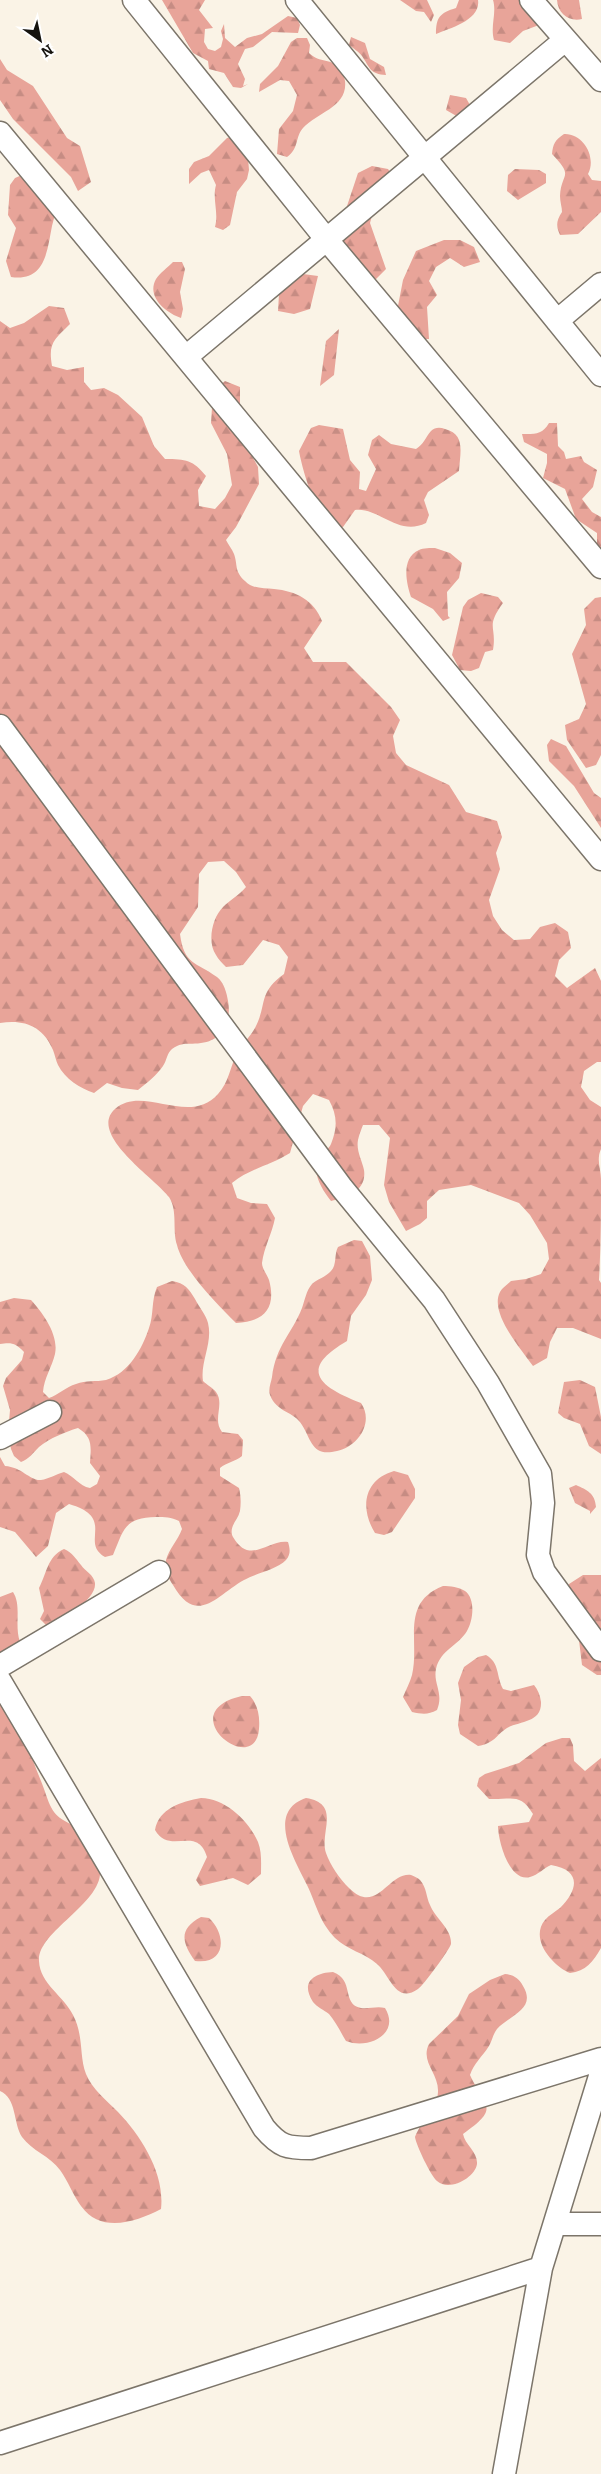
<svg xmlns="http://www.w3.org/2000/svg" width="601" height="2474" font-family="Bitter,serif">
	<defs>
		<pattern id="forest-firs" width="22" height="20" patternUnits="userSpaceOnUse" patternTransform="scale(1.25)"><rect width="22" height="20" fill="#e8a499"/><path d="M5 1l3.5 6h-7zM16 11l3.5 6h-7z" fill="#c68c83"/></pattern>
	</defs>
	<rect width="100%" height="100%" fill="#faf3e6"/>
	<path fill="url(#forest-firs)" d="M162,0h43l-6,10 14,18 -8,1 -1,13 4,7 7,2 6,-4 2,-8 -2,-8 3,-7 1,14 10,9 12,-9 15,-4 26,-18 9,2 3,7 -2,8 -26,-1 -19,15 -8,2 -7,15 7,15 -2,7 5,-2 -7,4 -8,-1 -9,-14 -15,-4 -1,-8 -15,-8z
		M400,0h27l7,15 -3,7 -7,-10 -8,-1z
		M459,0h19c3,20 -28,28 -42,34 0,-17 4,-21 20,-26z
		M493,0h42l4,25 -16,6 -13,12 -16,-3c-4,-14 3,-27 -1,-40z
		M557,0h22l3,19c-13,3 -24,-5 -25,-19z
		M351,37l14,6 5,16 14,8 2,8c-16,-1 -16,-7 -24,-19 -3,-4 -9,-8 -13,-11z
		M297,38h10l3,7 -1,8c11,11 22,4 33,17 2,3 2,7 3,11 3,26 -27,31 -42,47 -8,9 -4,21 -16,29l-10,-3 2,-25 14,-18 4,-16 -8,-14 -9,-1 -21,12 1,-8 18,-18 13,-24z
		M0,59l7,11 26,16 34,52 13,8 11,36 -13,9 -7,-14 -58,-58 -13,-19z
		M450,95l16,3 4,7 -10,13 -14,-8z
		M564,134c19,-1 33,23 24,40l4,6 9,1v31l-23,22 -18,1c-4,-9 -4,-14 2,-23 0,-5 -2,-10 -2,-16 1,-24 15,-18 -8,-42 1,-10 3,-14 12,-20z
		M235,136l12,10 2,24 -2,9 -10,13 -7,33 -7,5 -8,-3c4,-15 -3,-28 1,-42l-7,-15 -8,3 -12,11v-15l5,-7 15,-6 18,-18z
		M372,166l16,3 10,14 -24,25 -4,15 16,46 -10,10 -17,-3 -16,-34 2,-4 -3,-17 16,-48z
		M515,169l24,1 7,4v9l-28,17 -11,-9 1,-16z
		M46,173l6,4 9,14c-3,12 -6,23 -9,35 -5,24 -6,56 -41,51l-5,-16 10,-33 -8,-13 2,-30 5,-7 7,-3z
		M444,240h16l14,7 6,15 -16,5 -14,-9 -14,9 -7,14 8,14 -10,12 2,32h-17l-15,-28 6,-31 13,-29z
		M173,262h9l3,7 -5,23 3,17 -2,9c-15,-5 -35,-21 -25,-39 4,-6 12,-12 17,-17z
		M303,274l15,2 -8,33 -16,5 -16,-3 1,-17z
		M49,306l15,2 6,16c-16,16 -22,19 -18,42l15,4 17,-3v15l7,8 13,-2 14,7 24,22 12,29 11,13c21,0 28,1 41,17l-8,14 1,16 16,3 10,-11 7,-13 -5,-31 -16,-31 2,-31 12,-11 15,6v31l11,36 7,13 1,17 -23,43 -10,13c2,4 6,9 8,14 4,11 0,17 11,27 7,8 19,7 29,8 22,2 40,11 48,32l-18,27 9,14h33l45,45 9,13 -7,16 3,17 10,12 43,20 17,27 31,9 5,16 -6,16 4,16 -11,31 4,16 9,14 12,10 16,-1 10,-12 15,-4 13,9 3,16 -12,12 -4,16 12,12 28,-20 6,13v81h-4l-13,9 -3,16 9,13 11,7v42c-5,11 0,20 0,30 0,34 0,67 -2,101l2,3v56l-28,-11h-16l-7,14 -3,16 -14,8c-12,-17 -44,-53 -33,-74 2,-4 8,-8 11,-11l15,-2 15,-5 8,-15 -2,-16 -17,-28 -11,-12 -48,-18 -32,5 -12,11v17l-7,6 -14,7 -17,-29 -5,-17 6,-47 -11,-13h-16c-2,5 -4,10 -5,15 -2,11 4,20 6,30 3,21 -17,28 -33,31 -10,-13 -21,-30 -10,-45 3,-5 8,-7 10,-12 7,-17 6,-29 -2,-44l-16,-6 -10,12 -13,47c-19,12 -41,16 -58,30l5,15 14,5 16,1 8,14c-3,16 -11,29 -13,45 0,6 5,11 7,17 8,29 -6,42 -33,43 -18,-18 -53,-53 -59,-78 -5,-15 1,-34 -8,-48 -13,-18 -82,-63 -54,-88 28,-25 74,18 103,-15 11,-12 12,-27 19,-41 5,-9 13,-16 18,-25 13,-25 2,-34 29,-54l4,-17 -9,-12 -16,-5 -20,25 -17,2c-4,-4 -8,-8 -10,-12 -9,-13 -4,-37 7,-48 7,-7 15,-11 23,-20l-10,-15 -12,-11 -16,1 -9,12 -1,33 -18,27c4,31 16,28 37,43 7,5 10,17 11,24 4,20 -6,40 -27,42 -13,2 -18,-2 -29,6 -5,4 -5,11 -9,17 -6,9 -16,17 -25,24l-16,-2 -15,-5 -13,10c-14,-5 -29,-14 -36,-28 -2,-4 -3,-10 -5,-15 -10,-24 -29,-31 -53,-27v-702l10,7 14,-5z
		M339,329l-5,46 -14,11 6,-45z
		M549,423h8l1,23 6,6 2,7 15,-3 3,6 13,8 -4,17 -11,12 10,13 9,5v40l-4,-7v-17l-21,-14 -11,-30 -22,-11 4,-15v-9l-23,-12 -2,-8c13,0 20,1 27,-11z
		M319,425l24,4 7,31 10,12 -1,17 7,2 10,-22 -8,-14 4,-15 7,-5 12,9 25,5c8,-5 9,-11 15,-18 4,-4 9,-4 14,-2 21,5 15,24 14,42l-31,21 -4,8 5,15 -3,8c-28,14 -47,-16 -71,-13l-12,17c-6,0 -10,1 -15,-3 -13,-11 -26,-56 -29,-73l12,-23z
		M435,548l15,5 12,10 -3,15 -12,14 1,24 2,2 -7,3 -10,-12 -22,-12c-5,-15 -10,-39 8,-47 4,-2 12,-2 16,-2z
		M481,593l17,4 5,6c-18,25 -6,22 -10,47l-8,2 -6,16 -8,3 -11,-1 -8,-15 11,-48 5,-7z
		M601,597v158l-5,10 -10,3 -19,-28 -2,-15 14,-6 7,-15 -14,-50 14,-29 -2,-16 11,-11z
		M551,739l15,7 28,47 7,5v30l-27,-42 -25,-25 -2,-16z
		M354,1240l8,1 8,15 2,24 -6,15 -15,21 -4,25c-50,29 -27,46 14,62 13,19 -2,43 -24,48 -25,6 -25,-10 -35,-26 -8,-14 -25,-12 -32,-30 -2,-6 1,-12 2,-18 4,-32 20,-43 30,-69 3,-8 4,-17 10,-24 5,-5 14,-7 19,-13 6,-6 3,-17 7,-24z
		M172,1281c13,2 17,8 23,18 4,8 11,16 13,24 5,20 -8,39 -5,58 4,4 10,7 13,11 9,12 -4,27 6,40l16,2 5,6 -1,16c-7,6 -15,6 -22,12v8l19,12c2,8 2,16 1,23 -2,9 -12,16 -7,26 17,29 35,2 55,5 2,7 3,12 -2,18 -10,10 -30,13 -42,20 -27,15 -47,47 -71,5 -5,-7 -9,-16 -7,-25 3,-11 12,-20 16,-31l-3,-8c-8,-4 -14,-4 -23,-4 -32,1 -32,12 -43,38l-8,2c-26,-15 12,-39 -36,-53l-13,9 -8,33 -12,11 -21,-25 -15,-5v-70l5,9c17,1 25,15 36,14 8,-1 15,-6 23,-8 10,4 15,14 26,16l7,-4 3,-8 -10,-13c1,-16 3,-26 -12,-35 -13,4 -28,10 -39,19 -6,6 -10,12 -18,15l-7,-6 -3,-7 -3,-16 2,-23 -7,-24 3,-8 16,-18 2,-8c-8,-9 -13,-10 -24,-8v-42l14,-4 17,2c12,13 28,35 24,54 -3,13 -11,24 -12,38l6,6c9,-3 17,-11 27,-14 10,-4 20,-2 30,-4 23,-7 36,-31 43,-52 5,-13 2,-27 8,-41z
		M580,1380l15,7 6,30v37l-12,-8 -9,-22 -16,-6 -6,-5 6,-31z
		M394,1471l14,4 7,14v9l-23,34 -8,3 -9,-2c-15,-24 -12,-53 19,-62z
		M576,1485c11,5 19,8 20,22l-6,7v-3l-15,-8 -6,-15z
		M64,1549c9,4 11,9 17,16 4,6 13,10 14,18 2,17 -35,39 -49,42l-6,-6 4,-8 -5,-23c8,-15 8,-31 25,-39z
		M583,1575h18v100h-4l-15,-10 -4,-33 -11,-40 2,-8z
		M443,1586c7,0 16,1 22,5 11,8 8,30 2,40 -8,14 -27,19 -31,38 -3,15 8,24 1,41 -9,5 -15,4 -25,2l-9,-15c3,-7 7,-15 9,-22 8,-34 -12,-72 31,-89z
		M13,1592c9,14 1,33 7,50l-20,20v-65z
		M486,1655c14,8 10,21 17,34l8,2 23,-6c4,5 6,10 7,17 1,21 -21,19 -34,26 -12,8 -12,15 -29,18l-18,-12 -2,-9 3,-25 -3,-17 6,-16 14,-10z
		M242,1696h8c8,9 10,20 9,33 -4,50 -89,-17 -17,-33z
		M0,1702c8,11 18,23 24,35 6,14 11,30 17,44 11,28 8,35 39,47 5,10 19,31 20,41 4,34 -63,62 -61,92 1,23 25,35 34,54 11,21 6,41 13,59 6,15 21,27 32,38 24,25 47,62 43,97 -25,13 -60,25 -80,-3 -8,-11 -13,-25 -21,-36 -10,-14 -28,-19 -38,-33 -9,-14 -5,-39 -22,-46z
		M562,1738h8l3,7 1,16 11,10 16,-13v190c-8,14 -15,23 -31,25 -17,-7 -41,-34 -25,-53 4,-5 10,-8 15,-12 19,-19 21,-38 -9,-43 -7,3 -13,10 -21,12 -21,6 -32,-37 -32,-51l31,-4 4,-8c-13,-22 -22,-14 -44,-15l-12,-13 2,-8 6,-4 34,-11 27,-20z
		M201,1798c24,0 48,23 57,44 4,10 3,22 3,32l-13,11 -15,-7 -33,8 -4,-6 11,-23c-10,-33 -37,-1 -52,-27 4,-22 26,-28 46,-32z
		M306,1798c36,6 13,34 20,55 4,12 14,26 23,35 28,28 39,-16 62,-13 3,1 7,3 9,5 7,8 6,17 10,25 5,13 22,24 21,39 -1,5 -28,42 -33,45 -22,16 -28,-14 -41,-25 -12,-11 -30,-14 -42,-26 -16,-17 -18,-32 -28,-53 -12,-25 -42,-73 -1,-87z
		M201,1917l8,1c18,17 17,47 -14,43 -13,-18 -17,-32 6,-44z
		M333,1972c22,8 8,32 28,36 8,1 16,-2 24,0 16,26 -17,42 -39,33 -5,-8 -10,-19 -17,-27 -5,-4 -12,-7 -16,-12 -13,-20 1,-29 20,-30z
		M505,1974c9,1 14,4 18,12 14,23 -13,29 -26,43 -4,5 -5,12 -8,17 -7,11 -15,17 -19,29 15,33 31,32 -7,59 2,11 15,18 14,30 -2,14 -28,28 -40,17 -6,-5 -21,-36 -22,-44 6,-16 22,-28 23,-45 1,-19 -18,-30 -9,-48l29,-28 11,-22 21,-14z"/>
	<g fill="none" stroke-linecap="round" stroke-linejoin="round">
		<defs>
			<path id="minor" d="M134,0l193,240 274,327
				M297,0l304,375
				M531,0l70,80
				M0,133l601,726
				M557,321l44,-37
				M186,357l379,-317
				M0,726l342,462 92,112 54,83 52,91 3,29 -5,52 6,17 57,78
				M0,1438l50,-26
				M0,1666l159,-94
				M0,1681l264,447c16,19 23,20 47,20l290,-89
				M555,2224h46
				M0,2443l541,-175
				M504,2474l37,-206 60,-195"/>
		</defs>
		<use href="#minor" stroke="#7c756a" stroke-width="25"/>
		<use href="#minor" stroke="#fff" stroke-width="22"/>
	</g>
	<g transform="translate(40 40) rotate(147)" stroke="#ffffff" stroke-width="4" paint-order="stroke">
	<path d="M0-4L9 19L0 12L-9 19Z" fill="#15130e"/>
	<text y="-8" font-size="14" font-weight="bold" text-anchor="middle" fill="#15130e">N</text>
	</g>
</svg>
